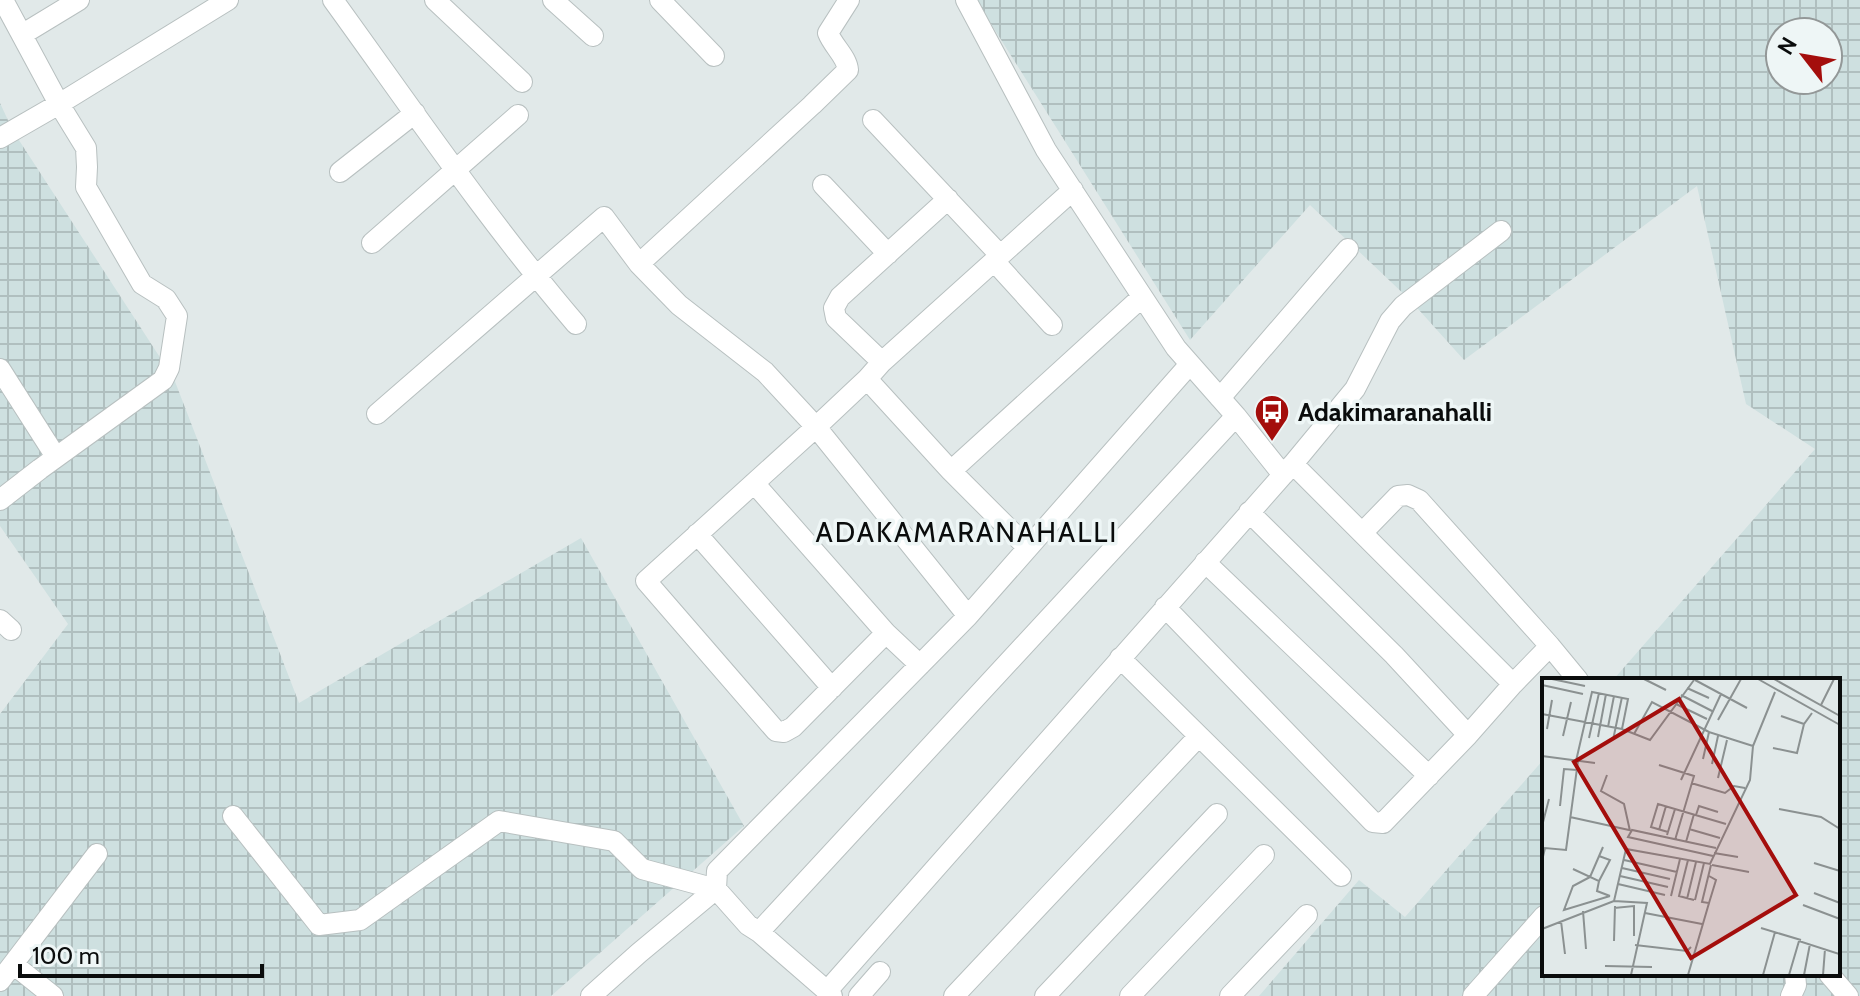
<svg xmlns="http://www.w3.org/2000/svg" width="1860" height="996" font-family="Cabin,sans-serif">
	<defs>
		<pattern id="industrial-grid" width="8" height="8" patternUnits="userSpaceOnUse" patternTransform="scale(2)"><rect width="8" height="8" fill="#cee0e0"/><path d="M0 4h8M4 0v8" fill="none" stroke="#b0bfbf"/></pattern>
	</defs>
	<rect width="100%" height="100%" fill="#e1e9e9"/>
	<path fill="url(#industrial-grid)" fill-rule="evenodd" d="M976,0h884v996h-601l100,-116 46,37 139,-158v215h294v-294h-225l202,-231 -69,-45 -49,-218 -233,174 -54,-60 -100,-95 -120,135zM1780,32h48v48h-48z
		M0,103l13,28 161,248 125,324 282,-165 163,288 -193,170h-551v-282l68,-90 -68,-98z"/>
	<g fill="none" stroke-linecap="round" stroke-linejoin="round">
		<defs>
			<path id="minor" d="M333,0c79,109 155,221 243,324
				M435,0l87,82
				M553,0l40,36
				M660,0l54,56
				M23,34l56,-34
				M873,120l127,135
				M0,138l59,-34 169,-104
				M340,172l75,-59
				M823,185l65,69
				M372,243l146,-128
				M994,261l58,64
				M639,264l173,-159 36,-35c-1,-13 -15,-24 -20,-37l21,-33
				M882,362l-46,-44 -2,-10 6,-11 108,-98
				M1190,364l-222,252 -251,255 -1,18 32,36 11,7 477,-516
				M0,369l56,88
				M867,379l84,92 77,77
				M1220,398l128,-149
				M377,414l227,-197 35,47 40,41 86,67 51,55 152,189
				M1293,464l62,-75 35,-68 13,-15 98,-75
				M951,471l191,-174
				M1283,475l10,-11 220,220 37,-38 28,34
				M754,483l132,150 34,32
				M0,500l40,-31 123,-89 6,-12 8,-52 -11,-17 -24,-15 -56,-97 1,-20 -1,-19 -27,-44 -56,-104
				M1249,512l145,143 74,80 45,-51
				M1362,533l36,-37 10,-1 11,5 131,146
				M697,534l135,154
				M1205,562l224,214
				M1165,607l208,215 10,1 85,-88
				M0,620l11,10
				M886,633l-93,94 -9,5 -8,-1 -130,-150 170,-154 51,-48 15,-17 191,-172
				M1120,658l221,218
				M233,816l86,109 41,-5 139,-99 115,20 28,28 74,20
				M759,932l68,59
				M13,964l40,32
				M1829,974l19,22
				M0,981l97,-127
				M591,996l48,-43 77,-64
				M832,996l-5,-5 456,-516 -47,-59 -60,-68 -130,-198 -80,-150
				M859,996l21,-24
				M954,996l245,-260
				M1045,996l172,-182
				M1130,996l134,-141
				M1230,996l77,-81
				M1473,996l71,-80
				M1791,996l5,-11 -1,-11"/>
		</defs>
		<use href="#minor" stroke="#b8c0c0" stroke-width="22"/>
		<use href="#minor" stroke="#fff" stroke-width="20"/>
	</g>
	<defs>
		<symbol id="bus-pin" viewBox="-11 -11 22 30"><path d="M0 17L-7.5 6A9.5 9.5 0 1 1 7.5 6Z" fill="#a40e0c" stroke="#eef6f6"/><path d="M-5-6H5V4H4V6H2V4H-2V6H-4V4H-5ZM-3.5-4V0h7V-4ZM-3.5 1.2v1.5H-2V1.2ZM2 1.2v1.5H3.5V1.2Z" fill="#fff"/></symbol>
	</defs>
	<g fill-rule="evenodd">
		<use href="#bus-pin" x="1252" y="392" width="40" height="54"/>
	</g>
	<g text-anchor="middle" stroke-width="7" stroke-linejoin="round" paint-order="stroke">
		<g font-size="26" font-weight="bold" fill="#0a0c0c" stroke="#eef6f6" text-anchor="start">
			<text x="1298" y="421">Adakimaranahalli</text>
		</g>
		<g font-size="28" letter-spacing="2" fill="#0a0c0c" stroke="#eef6f6">
			<text x="967" y="542">ADAKAMARANAHALLI</text>
		</g>
	</g>
	<g transform="translate(1542 678)">
		<rect width="298" height="298" fill="#e1e9e9"/>
		<path fill="none" stroke="#8b9191" stroke-width="2" d="M10,1l33,7M102,1l22,11M216,1l82,46M232,1l66,37M153,2l52,28M0,7l41,9M145,10l22,10M139,17l31,16M134,26l31,15M279,27l13,-26M0,36l80,15 28,11 44,-60M239,38l23,8 8,-11M176,42l23,-41M66,49l6,-31M5,51l5,-29M92,56l18,-32 57,30M21,58l8,-34M56,59l8,-43M47,60l10,-45M71,62l9,-43M231,70l24,5 7,-29M0,78l53,7M161,81l6,-27 44,14M34,83l16,-69 36,7 -6,30M170,86l6,-28M117,87l35,11 -19,64M65,97l-6,16 23,13 6,27M176,100l9,-38M139,102l40,-86M149,105l34,10 9,-7 11,2M18,128l4,-37 13,1M237,131l42,8 19,12M154,137l3,-9 19,6M28,139l59,13M0,148l7,-27M147,151l31,9M117,152l7,-24M126,154l-17,-5 7,-23 68,20M125,157l8,-26M144,164l8,-28M172,175l24,4M171,178l-85,-19 4,-7 84,18M82,182l53,12M146,182l-9,36 15,4M0,183l3,-13 21,2 12,-89M272,185l26,8M170,187l37,7M80,190l48,11M31,191l26,12 -2,10 13,5M78,198l48,11M48,199l-17,9 -9,24 46,-14M48,199l13,-30M57,203l11,-21 -11,-4M76,206l47,11M272,215l26,10M129,218l9,-37M145,221l9,-37M153,222l9,-37M72,223l33,2 -16,72M167,225l7,-23 -7,-4M261,227l37,14M72,230l20,-2v30M41,233l3,38M103,235l57,11M19,243l4,33M219,250l40,12M0,251l72,-28 12,-52 84,15 40,-84 3,-34 22,-54M72,263l1,-35M93,267l52,6 4,-4M63,288l47,1M146,297l21,-72 -7,-1 9,-37M221,297l12,-43M247,297l10,-34 40,13 1,-5M262,297l6,-31M281,297l2,-26"/>
		<path fill="#a40e0c" fill-opacity="0.15" stroke="#a40e0c" stroke-width="4" d="M137,21l117,196 -105,63 -117,-196z"/>
		<rect width="298" height="298" fill="none" stroke="#0a0c0c" stroke-width="4"/>
	</g>
	<g transform="translate(1804 56) rotate(301)"><circle r="38" fill="#eef6f6" stroke="#939898" stroke-width="2"/>
	<path d="M0-6L14 30L0 20L-14 30Z" fill="#a40e0c"/>
	<text y="-12" font-size="22" font-weight="bold" text-anchor="middle" fill="#0a0c0c">N</text>
	</g>
	<path d="M20 964v12h242v-12" fill="none" stroke="#0a0c0c" stroke-width="4"/>
	<text x="32" y="964" font-size="24" fill="#0a0c0c" stroke="#eef6f6" stroke-width="6" paint-order="stroke">100 m</text>
</svg>
